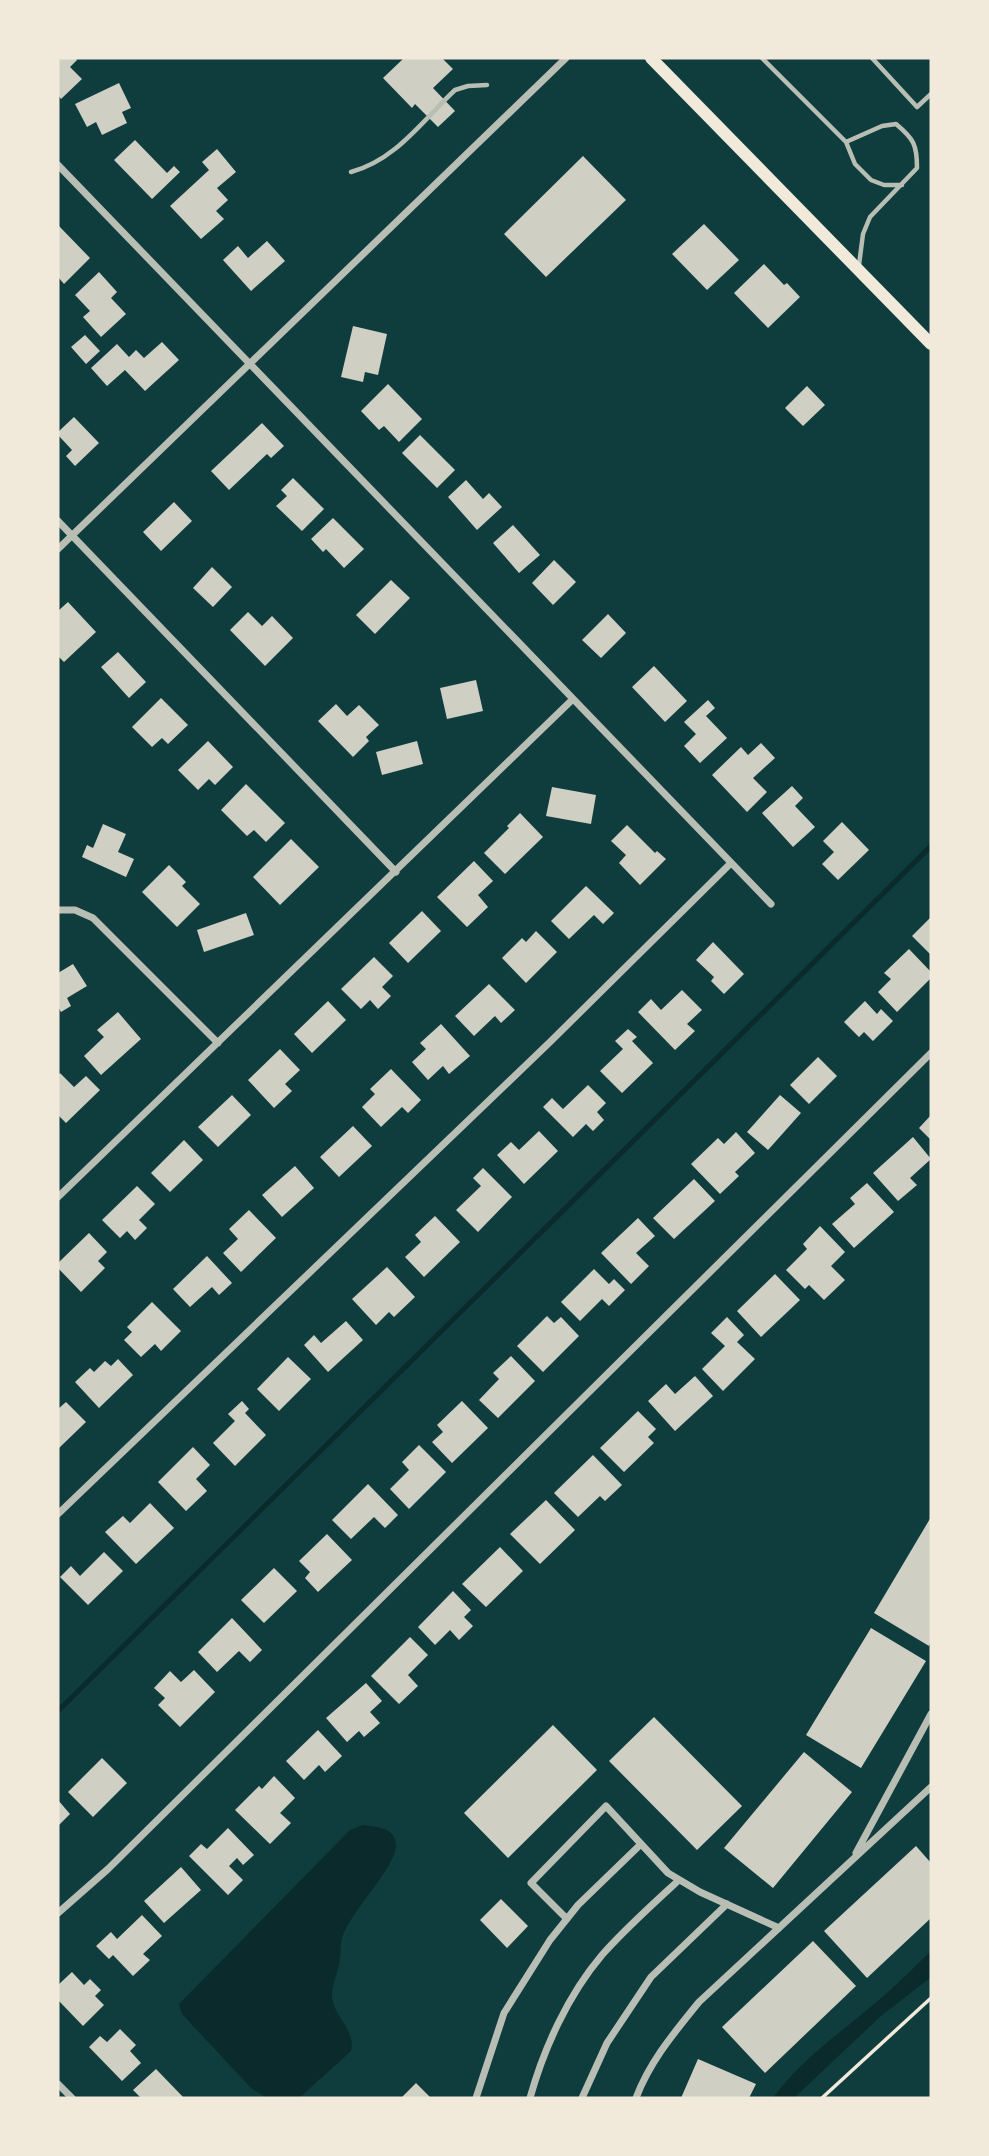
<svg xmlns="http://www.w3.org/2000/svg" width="989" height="2156" font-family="'Space Grotesk',sans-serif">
	<rect width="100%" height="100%" fill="#0f3d3e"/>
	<path fill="#0a2a2b" d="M363,1825c14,2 32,2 33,20 1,21 -47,68 -54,93 -2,8 -1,18 -3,27 -2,10 -8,22 -7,32 2,21 24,32 19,54l-52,47h-32l-16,-10 -69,-74 -3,-10 171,-174z
		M931,1951l-1,27 -49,38 -87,82h-21c29,-40 69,-66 107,-99 18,-15 34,-32 51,-48z"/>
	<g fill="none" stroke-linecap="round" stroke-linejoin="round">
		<path stroke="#0a2a2b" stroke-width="5" d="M58,1711l873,-865"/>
	</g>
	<path fill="#cfcfc3" d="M58,58h18l1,2 -7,7 12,12 -21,20 -3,-4z
		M404,58h38l11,11 -20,19 22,23 -17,16 -23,-23 -3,4 -29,-30z
		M119,83l12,25 -9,4 5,11 -25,12 -6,-13 -9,5 -12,-23z
		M135,140l32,33 7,-7 6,6 -28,27 -38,-39z
		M217,149l19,23 -19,16 11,12 -12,11 8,8 -23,20 -31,-33 39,-36 -7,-8z
		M583,156l43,44 -80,77 -42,-43z
		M704,224l35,36 -32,30 -35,-36z
		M58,225l32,33 -26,26 -6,-7z
		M267,241l18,20 -34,30 -28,-31 15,-14 10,12z
		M764,264l20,21 3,-2 13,14 -32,31 -34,-35z
		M99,272l18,20 -6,6 15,16 -25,23 -18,-20 7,-6 -15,-16z
		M353,326l34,8 -9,41 -13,-3 -2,10 -22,-5z
		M85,335l15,16 -14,13 -15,-17z
		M162,342l17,18 -34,31 -20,-21 -18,16 -16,-18 26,-24 12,13 7,-7 8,8z
		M388,384l34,35 -23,23 -15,-16 -5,4 -18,-19z
		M807,386l18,19 -22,21 -18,-18z
		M74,417l25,26 -24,23 -9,-10 6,-6 -14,-15v-3z
		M262,423l22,23 -13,12 -4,-4 -38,36 -18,-19z
		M420,435l35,35 -18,18 -35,-35z
		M293,478l31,31 -22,22 -26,-25 11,-10 -6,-6z
		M466,480l17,19 6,-6 13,14 -25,23 -29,-33z
		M174,502l18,19 -31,30 -18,-19z
		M333,518l31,31 -20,19 -18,-19 -3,3 -12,-13z
		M513,525l27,30 -21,18 -26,-30z
		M554,560l22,22 -23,23 -21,-22z
		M212,567l20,20 -19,20 -20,-19z
		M391,580l19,18 -35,36 -19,-19z
		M68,602l28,30 -32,30 -6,-6v-45z
		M248,612l14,14 10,-10 21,22 -28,28 -35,-36z
		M608,614l18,19 -25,25 -19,-18z
		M118,652l28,30 -17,16 -28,-31z
		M654,666l33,35 -22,21 -33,-35z
		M476,680l7,31 -36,8 -7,-31z
		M161,698l27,27 -20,19 -6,-6 -10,9 -20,-20z
		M708,700l7,8 -9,8 21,22 -27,25 -16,-17 12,-12 -12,-12z
		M336,704l11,12 12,-11 20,20 -13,12 3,4 -16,16 -35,-36z
		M208,741l25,26 -18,18 -6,-6 -11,11 -20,-20z
		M417,741l6,23 -41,11 -6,-23z
		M761,743l14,15 -22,20 14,14 -20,20 -35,-37 29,-28 7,8z
		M246,784l39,39 -19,19 -12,-12 -7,6 -26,-26z
		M792,786l11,12 -8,8 20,21 -22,20 -31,-34z
		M552,787l44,8 -5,29 -45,-8z
		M520,813l23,24 -38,37 -21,-21 25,-25 -2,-2z
		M842,822l27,28 -31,30 -16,-16 12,-12 -11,-11z
		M103,824l23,10 -8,18 16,7 -8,18 -44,-20 5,-12 6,3z
		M627,825l28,28 2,-2 9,8 -26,26 -21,-22 7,-8 -15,-14z
		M291,839l28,28 -39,38 -27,-28z
		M474,861l19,20 -15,14 10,12 -21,20 -30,-30z
		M169,865l17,17 -4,4 18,18 -23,23 -35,-35z
		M586,886l28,27 -11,11 -9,-9 -25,24 -18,-18z
		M422,911l19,20 -33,32 -19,-20z
		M246,913l8,22 -50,17 -7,-22z
		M931,917v38l-19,-19z
		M536,931l21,21 -31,31 -24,-25 20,-20 4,4z
		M713,942l31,32 -20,20 -13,-13 3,-4 -18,-17z
		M909,949l22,23v6l-34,34 -19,-20 13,-13 -7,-6z
		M374,957l19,19 -11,11 9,9 -13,13 -8,-9 -9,9 -20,-20z
		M73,964l14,22 -20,12 4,8 -10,6 -3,-5v-34z
		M489,984l26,26 -14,13 -6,-7 -21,20 -19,-20z
		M682,990l20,20 -15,14 8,7 -20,19 -37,-38 13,-13 10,11z
		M328,1001l18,19 -34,33 -18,-19z
		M865,1001l12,13 4,-5 12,12 -20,20 -9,-9 -5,5 -15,-15z
		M118,1012l23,27 -40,36 -17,-19 20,-19 -7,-7z
		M441,1024l29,32 -21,18 -6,-8 -15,14 -16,-18 14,-13 -6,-6z
		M628,1029l9,8 -5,4 21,22 -31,30 -22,-22 23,-22 -8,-8z
		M280,1049l20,21 -15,14 7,7 -18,17 -26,-28z
		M818,1057l19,19 -28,28 -19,-19z
		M391,1069l30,31 -13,13 -6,-6 -21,20 -19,-20 13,-13 -5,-5z
		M60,1073l14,14 12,-11 14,14 -34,33 -8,-8v-39z
		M588,1085l18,18 -9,9 7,8 -11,11 -7,-7 -13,13 -30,-30 9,-9 11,11z
		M232,1095l19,20 -33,32 -20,-20z
		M780,1095l21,18 -33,37 -21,-18z
		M931,1115v25l-12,-12z
		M353,1126l19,20 -33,31 -19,-20z
		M539,1131l19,20 -34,33 -27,-29 14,-13 8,8z
		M736,1132l19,21 -20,19 4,4 -19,18 -29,-30 27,-26 6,6z
		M913,1137l18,22 -21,19 7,7 -19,16 -25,-28z
		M184,1140l19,20 -33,32 -19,-19z
		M295,1166l19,22 -32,29 -20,-22z
		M483,1168l29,29 -34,35 -22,-22 25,-24 -8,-8z
		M694,1179l21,22 -41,38 -21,-21z
		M867,1183l27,29 -40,36 -22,-24 23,-20 -5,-6z
		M137,1186l18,18 -16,16 8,8 -12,12 -8,-9 -7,7 -18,-18z
		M249,1210l27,28 -35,34 -18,-19 15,-14 -9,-10z
		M435,1216l25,26 -36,35 -19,-20 16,-15 -6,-7z
		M638,1218l17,18 -19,17 13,13 -18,18 -30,-31z
		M820,1226l25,26 -14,14 14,14 -21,20 -15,-15 -4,4 -19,-19 21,-21 -4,-5z
		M89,1233l18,19 -9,9 7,7 -24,24 -23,-24v-5z
		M207,1256l25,27 -13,12 -7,-8 -22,20 -17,-18z
		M387,1267l28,30 -21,20 -5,-5 -13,13 -24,-26z
		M594,1269l15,15 5,-5 11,11 -16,16 -7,-7 -22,22 -19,-19z
		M775,1274l25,26 -39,37 -24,-26z
		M152,1302l29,29 -20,20 -6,-7 -14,13 -17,-17 8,-8 -5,-5z
		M547,1316l7,7 7,-6 18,19 -36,36 -26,-26z
		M727,1317l17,18 -7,7 18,17 -32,32 -21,-22 23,-23 -14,-13z
		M346,1321l17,19 -35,32 -24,-27 10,-10 7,8z
		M511,1356l24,25 -37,37 -19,-18 20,-21 -6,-6z
		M288,1357l23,22 -32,32 -22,-22z
		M118,1359l15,16 -34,33 -24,-26 15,-14 4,4 11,-11 6,5z
		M695,1376l18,20 -38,35 -27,-30 18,-17 9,10z
		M242,1401l7,8 -4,4 21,22 -31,31 -22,-23 22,-22 -7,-7z
		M462,1401l26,27 -36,35 -20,-21 11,-10 -6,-7z
		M66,1402l20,20 -28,27v-40z
		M638,1411l18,18 -8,8 6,6 -30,29 -24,-24z
		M419,1445l27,27 -37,37 -19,-20 19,-19 -7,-8z
		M193,1447l17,18 -14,14 11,12 -21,20 -28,-29z
		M593,1455l29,30 -17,16 -5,-5 -22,21 -24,-24z
		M368,1484l30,31 -13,13 -11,-11 -23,22 -19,-19z
		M546,1500l29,30 -35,34 -30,-30z
		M150,1503l24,25 -38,36 -31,-32 18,-16 7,7z
		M931,1517v124l-2,5 -55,-33z
		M327,1534l25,26 -34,32 -13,-14 5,-6 -11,-11z
		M500,1547l23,24 -37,36 -24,-23z
		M104,1552l19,19 -35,34 -28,-28 11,-11 9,10z
		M274,1568l23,23 -33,32 -23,-23z
		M453,1591l18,19 -7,7 9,9 -14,14 -9,-10 -15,15 -17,-18z
		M232,1618l30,32 -12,12 -11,-11 -22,21 -19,-20z
		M871,1628l55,33 -65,107 -55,-33z
		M410,1637l18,18 -20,20 10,11 -19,18 -28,-28z
		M194,1670l21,22 -35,35 -22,-22 7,-7 -11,-10 16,-17 11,11z
		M366,1683l16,18 -12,11 10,11 -16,14 -5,-6 -12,11 -21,-24z
		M654,1717l88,89 -45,44 -88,-89z
		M553,1725l44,45 -89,88 -44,-45z
		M318,1730l24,26 -17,16 -6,-7 -15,15 -18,-19z
		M804,1752l48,40 -79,96 -49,-40z
		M102,1758l25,25 -34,34 -25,-25z
		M274,1776l21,22 -15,15 11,10 -21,21 -35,-34 24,-24 3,3z
		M58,1800l12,14 -12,12z
		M228,1828l26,27 -11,10 -6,-7 -8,8 14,14 -15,15 -39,-39 12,-12 6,5z
		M916,1846l15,17v55l-64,60 -43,-47z
		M181,1867l20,23 -37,33 -20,-22z
		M501,1899l27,27 -21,22 -27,-28z
		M142,1915l20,21 -19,18 7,6 -17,16 -20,-21 -4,4 -13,-13 15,-14 6,7z
		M813,1941l43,45 -91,87 -43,-46z
		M72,1972l12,13 6,-6 11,11 -6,6 9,9 -21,21 -25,-26v-15z
		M120,2029l16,16 -6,6 11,12 -19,18 -33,-34 11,-11 7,6z
		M698,2059l58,25 -7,14h-68z
		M156,2069l28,29h-43l-8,-8z
		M416,2083l15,15h-30z"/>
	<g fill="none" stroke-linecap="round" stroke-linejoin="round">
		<path stroke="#f1e9da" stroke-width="3.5" d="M822,2098l109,-100"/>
		<path stroke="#b8beb3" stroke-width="4.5" d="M762,58l84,84 9,22 16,16 13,5h18
			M872,58l45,49 14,-13
			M846,142l36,-16 14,-2c18,15 21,21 21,44l-47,49 -7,17 -4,31
			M351,172c45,-12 71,-51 104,-82l13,-4 19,-1"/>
		<path stroke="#b8beb3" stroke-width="7" d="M58,165l713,739
			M58,521l338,351
			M58,549l508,-491
			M58,910h17l18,8 125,125
			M58,1197l515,-498
			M58,1514l492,-472 181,-179
			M856,1853l75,-139
			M58,1913l50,-44 823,-816
			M567,1919l-36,-36 75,-77 62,67 32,19 79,36
			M58,2084l14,14
			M476,2098l28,-85 46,-73 28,-35 63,-61
			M530,2098c14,-50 38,-103 72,-143 24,-27 51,-51 77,-75
			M582,2098l25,-55 44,-66 76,-73
			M636,2098c14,-37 38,-65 63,-96l232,-215"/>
		<path stroke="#f1e9da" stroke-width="12" d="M651,58l280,286"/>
	</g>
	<rect width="989" height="2156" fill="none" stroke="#f1e9da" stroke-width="119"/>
</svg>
